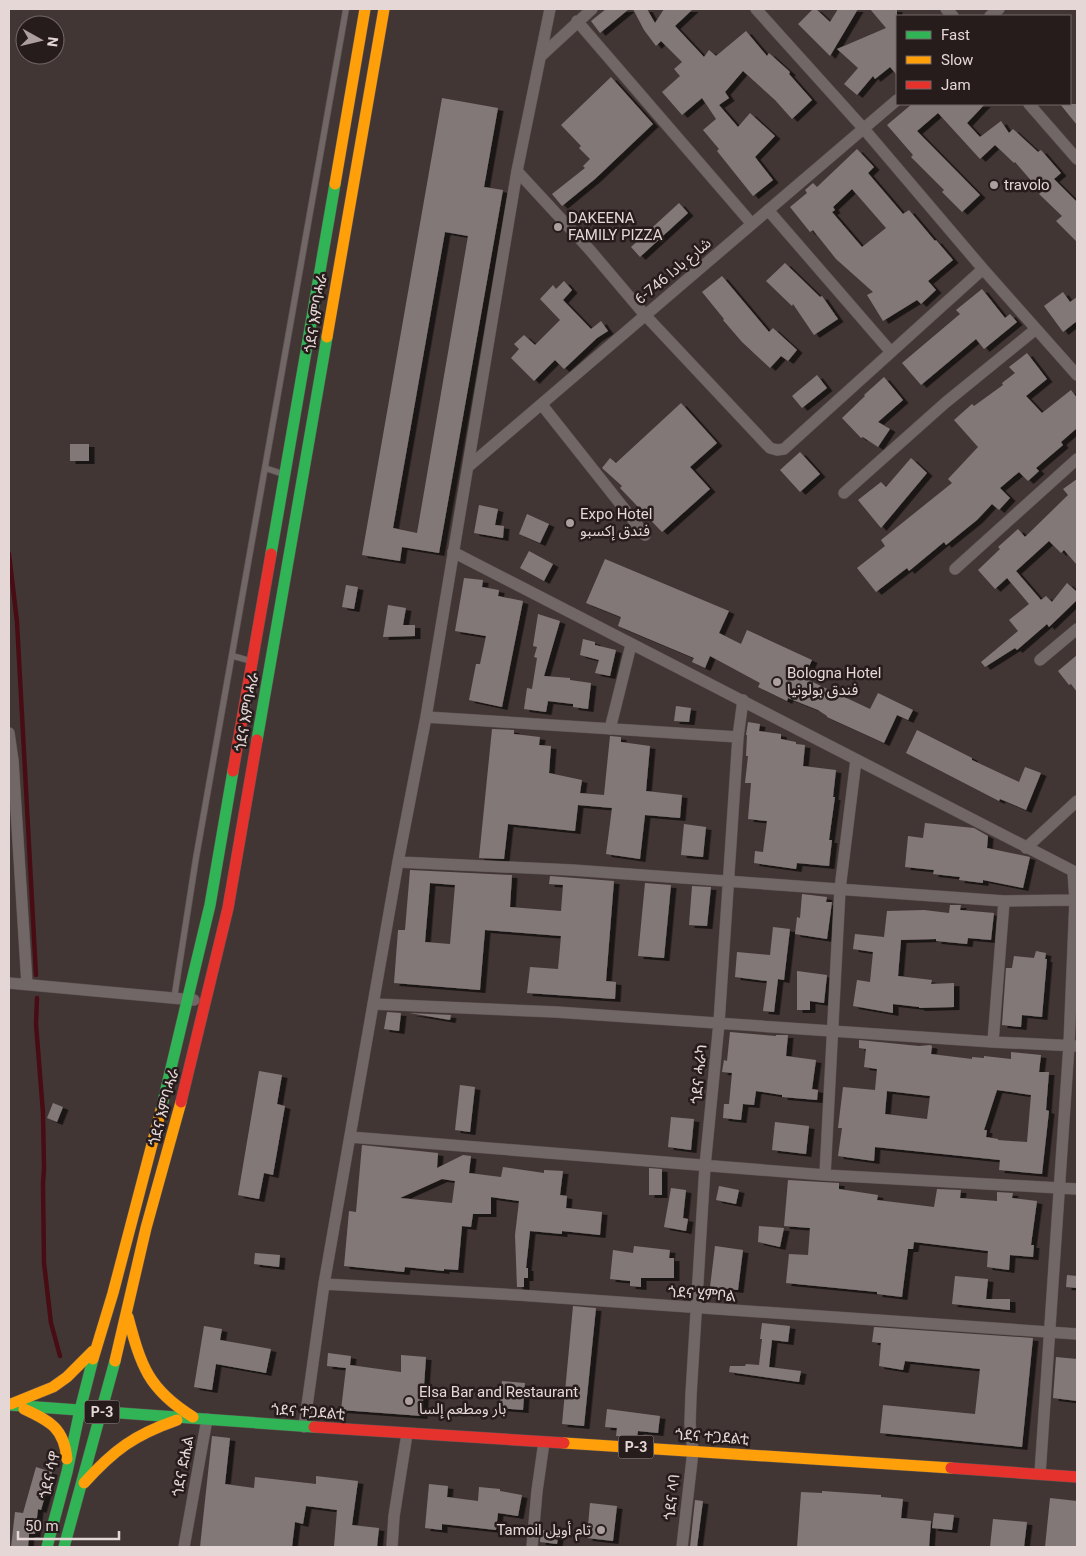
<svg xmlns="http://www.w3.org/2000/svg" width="1086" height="1556" font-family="Roboto,'Noto Sans Arabic','Noto Sans Ethiopic',sans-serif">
	<defs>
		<filter id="shadow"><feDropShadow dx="5.5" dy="3" stdDeviation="0" flood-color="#0009"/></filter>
	</defs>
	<rect width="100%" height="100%" fill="#423635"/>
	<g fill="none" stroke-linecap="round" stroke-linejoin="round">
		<path stroke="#480d14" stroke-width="4.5" d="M9,554l8,68 19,353
			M37,998l-1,26 7,89 1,55 -1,16 1,79 7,60 9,33"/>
	</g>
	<path fill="#837878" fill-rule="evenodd" filter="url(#shadow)" d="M606,9h23l-29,24 -9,-12z
		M633,9h14l8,14 9,-14h29l-18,17 29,31 5,-7 7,6 30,-25 21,25 2,-3 21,19 -1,2 23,26 -20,19 -17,-19 -32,-29 -18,21 4,6 -10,7 19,22 12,-14 25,23 -20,21 18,23 -20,16 -36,-45 2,-2 -16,-19 13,-11 -14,-21 -20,17 -20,-23 18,-16 -6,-7 8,-7 -21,-21 -5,5 -12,-16z
		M813,9h3l14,13 8,-13h20l-28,47 -32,-32z
		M870,9h27v66l-7,-8 -15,12 -2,-3 -16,19 -13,-11 14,-16 -21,-19 49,-21z
		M611,77l42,47 -58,55 -33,27 -10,-12 33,-26 -2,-2 7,-7 -11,-11 2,-2 -20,-21z
		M442,98l56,10 -14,79 19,3 -64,363 -37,-6 -2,14 -38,-6zM445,232l23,4 -51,297 -24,-5z
		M912,104h73l-18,19 13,14 21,-16 8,12 4,-4 25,23 3,-2 20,23 -7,6 23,23v40l-21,-21 6,-5 -23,-22 2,-2 -26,-30 -1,1 -19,-18 -15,14 -42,-46 -21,18 63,64 -18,17 -20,-20 2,-2 -33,-33 2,-2 -26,-30z
		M1060,104h17v21z
		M857,149l17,18 -6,6 35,41 6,-4 26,31 1,-1 17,20 -25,21 8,9 -15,14 -4,-4 -34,21 -16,-26 6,-3 -37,-33 -23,-29 -3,2 -20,-25 17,-14 -2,-3 8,-7 4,4zM852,189l34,39 -24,19 -30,-35 3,-2 -2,-3z
		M679,203l9,10 -48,44 -9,-10z
		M785,263l35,34 2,-1 16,23 -24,16 -21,-31 -1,2 -26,-25z
		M722,276l47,56 4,-4 24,22 -9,11 -7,-5 -11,12 -28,-26 -19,-22 1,-1 -22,-27z
		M564,281l8,9 -9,10 28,29 10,-8 7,10 -11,7 -33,31 -9,-9 -21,21 -23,-23 8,-9 -5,-5 10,-9 11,10 25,-25 -20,-21 13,-14 3,4z
		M982,289l23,29 5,-4 7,8 -33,27 -8,-10 -55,46 -19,-22 58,-49 -4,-4z
		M1063,292l7,10 7,-5v24l-14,11 -19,-26z
		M1027,353l20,26 -21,17 16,17 29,-23 6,8v30l-16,14 2,3 -27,23 3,3 -11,10 -9,-9 -19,16 10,10 -11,12 -7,-6 -15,16 -31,25 -2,-3 -35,29 -2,-3 -31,24 -19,-24 28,-22 -4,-6 71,-57 -4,-4 30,-32 -24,-27 18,-16 2,2 29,-21 -1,-2 13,-10 -6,-6z
		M817,375l10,13 -25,20 -10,-12z
		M884,377l19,23 -25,22 12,7 -12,18 -15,-10 -2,1 -19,-20 23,-22 -1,-1z
		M681,403l36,40 -27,24 20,22 -48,43 -42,-44 2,-2 -20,-18 8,-10 6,5z
		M70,444h19v17h-19z
		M800,452l20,22 -20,18 -20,-22z
		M911,458l16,15 -46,55 -23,-28 23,-18 5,5z
		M1077,479v86l-13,-15 -3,3 -12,-12 -33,30 25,29 5,-4 6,6 15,-19 10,9v8l-28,27 -2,-3 -30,26 -2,-2 -30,19 -4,-5 37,-31 -9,-11 20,-16 -22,-26 -12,11 -17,-19 22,-21 -2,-2 20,-18 7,8 43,-42 -5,-6z
		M479,505l19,4 -3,16 9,1 -1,12 -29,-5z
		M527,514l22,10 -9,19 -21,-9z
		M529,551l24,13 -9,17 -24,-13z
		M605,559l124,52 -10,22 22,11 6,-14 65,30 -8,18 66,31 8,-16 35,17 -5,10 -11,-5 -13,28 -57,-26v-1l-9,-6 -30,-12 -1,3 -29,-14 2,-4 -50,-27 -5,12 -13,-6 2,-4 -76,-32 3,-9 -35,-14z
		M464,578l19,2 -1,7 17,3 -1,6 25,5 -21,106 -33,-7 7,-36h4l6,-28 -31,-5z
		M346,585l12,2 -4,22 -12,-2z
		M388,605l18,3 -3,17h12v11l-32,1z
		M538,614l22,7 -16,55 26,2v2l21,3 -3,26 -15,-2v-3l-25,-3 -2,11 -22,-3 3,-21 5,1 5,-31 -3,-1 3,-10 -4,-1z
		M583,639l12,3v3l21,5 -6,26 -15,-3 4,-13 -19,-5z
		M1077,655v37l-6,-8 -2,1 -11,-14z
		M676,706l15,2 -2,14 -15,-1z
		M748,722l12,2 -1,7 22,3v5l15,3v2l9,1 -2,21 33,4 -3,27h2l-6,43h3l-3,26 -32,-3 -1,6 -42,-6 1,-12 8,1 4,-31 -19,-2 3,-36h-6l3,-27h-2l1,-21h-1z
		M492,729l22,1v4l26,3 -1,8 12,1 -2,27 33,7 -2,13 24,2 6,-59 11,1v5l29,4 -4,45 36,4 -2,23 -35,-3 -5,44 -34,-5 6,-46 -34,-3 -3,26 -67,-7 -4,35 -25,-1z
		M917,730l55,28v2l47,22 6,-15 16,6 -15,37 -26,-11 -1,2 -93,-48z
		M925,823l49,5 14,8 -1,12 43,9 -7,31 -40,-8v3l-24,-3 1,-3 -27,-3 1,-4 -29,-3 3,-31 15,2z
		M684,824l22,3 -3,30 -22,-2z
		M410,870l102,5 -2,32 51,4 2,-26 -14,-1 1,-8 64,5 -8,100 10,1 -1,17 -88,-6 3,-26 28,2 3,-33 -76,-6 -5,60 -86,-7 4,-53h7zM430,883l25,2 -5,59 -25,-2z
		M645,883l26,2 -7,73 -26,-2z
		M692,886l19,1 -4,39 -18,-1z
		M802,894l25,3 -1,5h6l-5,37 -32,-5 2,-17 3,1z
		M950,905h11l-1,5 34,3 -3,27 -23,-2 -1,6 -31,-3v-2l-35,1 -3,36 34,4 -1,4 23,-1v24l-35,1v-1l-26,-3v9l-40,-7 4,-26 13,2 3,-30 -20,-3 2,-15 29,3 3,-26 37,-1 25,3z
		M773,927l17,2 -6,51 -6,-1 -4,33 -11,-1 4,-30 -32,-4 2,-25 33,3z
		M1036,951l10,2 -1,6h2l-5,58 -20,-2 -1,12 -19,-2 4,-57h6l2,-12 20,2z
		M797,971l30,4 -3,28 -14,-2v9h-13z
		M387,1012l14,1 -2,18 -15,-2z
		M409,1013l42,2 -1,5z
		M730,1032l46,4v-1h12l-2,21 30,4 -4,29 6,1 -1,10 -35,-3v-2l-26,-4 -2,14 -11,-1 -2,16 -18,-2 1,-14h5l3,-31 -10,-1 2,-12 3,1z
		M859,1040l60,6 11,-1 2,1 -1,8 41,5v-2l12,1v-2l27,3v-7l30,3 -2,17h10l-3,38 3,1 -7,63 -43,-4 1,-10 -125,-13 -1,14 -36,-5 4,-28h-4l5,-41 32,3 2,-21 -13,-2 2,-18 -7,-1zM997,1090l34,5 -4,47 -29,-2v-1l-12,-2 1,-7h-3zM887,1091l43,5 -3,23 -42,-5z
		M259,1071l23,4 -5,29 8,2 -12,69 -9,-2 -5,26 -21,-4z
		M460,1085l15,2 -5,45 -15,-2z
		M53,1103l10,4 -6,15 -10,-4z
		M671,1117l23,2 -3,31 -23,-3z
		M775,1122l34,4 -3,28 -34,-4z
		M362,1145l76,8 -1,15 26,-13 8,1 -2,17 32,4 2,-10 41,6v-3l19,1 -3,24 7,1 -1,12 36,4 -2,23 -38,-4v3l-32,-3 -4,37h2v10h-4v9h-7l-2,-52 4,-34 -28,-4v17h-18l-2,13 -9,-1 -4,44 -14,-1v2l-39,-4 -1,5 -60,-6 5,-55 7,1zM442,1179l13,2 -3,22 -52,-5z
		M649,1168l13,1v26h-13z
		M788,1180l51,3v6l39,6 -1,5 57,7 3,-18 24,1 -1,8 37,3v-9l16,1 -1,5 25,3 -6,44h3l-1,12 -23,-2 -1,15 -22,-3 1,-16 -74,-9 -1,7h-5l-6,48 -25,-3v-2l-91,-9 3,-29 19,1 2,-27 -26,-2z
		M719,1186l20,4 -3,14 -20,-4z
		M671,1188l15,2 -3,28 5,1 -2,12 -22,-4z
		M759,1226l25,2 -4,19 -22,-5z
		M634,1246l36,4 -1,8h5v20h-33v9l-11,-1v-5l-20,-2 3,-29 20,3z
		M715,1246l28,4 -5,40 -28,-3z
		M255,1253l25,2 -1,12 -25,-3z
		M1067,1275l10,1v12l-11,-1z
		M955,1276l33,3 -2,20h24v11l-58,-6z
		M573,1306l23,2 -12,118 -22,-2z
		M762,1323l28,3 -2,16 -16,-2 -3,27 32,4 -2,11 -70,-10 1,-6h15l1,-2 13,1 3,-26h-2z
		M204,1326l18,3 -2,11 51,9 -5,24 -50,-9 -4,26 -18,-3z
		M874,1327l159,11 -11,109 -142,-14 3,-28 92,9 5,-45 -75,-8 -2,9 -24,-4 2,-23 -9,-1z
		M328,1353l23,3 -1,9 51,7v-17l25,2 -4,59 -81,-6 5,-42 -19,-2z
		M1056,1357l21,2v42l-24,-3z
		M502,1381l23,2 -2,27 -24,-2z
		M607,1409l53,7 -2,17 -20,-2 -1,6 -21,-1 1,-8 -12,-1z
		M212,1436l18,2 -5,46 29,4 1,-11 61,7v-8l42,5 -6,44 27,3 -2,19h-43l3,-37 -31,-4 -3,18 -8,-2 -3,25h-92z
		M36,1467l16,5 -11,38 -3,-1 -3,25h-6l-1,13h-17l4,-35 8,1z
		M429,1484l19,2 -1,11 31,4 1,-14 21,2v2l22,4 -4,21 -20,-3 -2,17 -54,-6v6l-17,-2z
		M822,1491l59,4v2l22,2 -2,19 30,3 -2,26h-132l4,-55 21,1z
		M1050,1498l27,3v46h-32z
		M695,1500l8,1 -6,46h-7z
		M590,1503l27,3 -4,35 -26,-3z
		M934,1513l20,2 -2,15 -20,-2z
		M993,1519l34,3 -3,25h-34z
		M541,1530l18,2 -2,12 -17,-2z"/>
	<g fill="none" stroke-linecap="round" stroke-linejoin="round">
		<defs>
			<path id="lane" d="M265,468l18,6
				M233,656l18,5
				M174,999l22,-141 150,-849"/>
			<path id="street" d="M756,9l108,120 119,140 94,106
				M946,9l7,7
				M990,16l9,-7
				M577,21l175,203
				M541,56l51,-47
				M1029,104l48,55
				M517,171l72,78 56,66 125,133 7,2 7,-1 199,-180
				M768,210l123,142
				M542,405l103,130
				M469,466l428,-366
				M844,493l101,-90 91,-74
				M453,552l624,321
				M955,569l122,-110
				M1040,660l37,-31
				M426,717l312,20
				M610,729l21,-84
				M9,733l4,28 14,223
				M1026,848l51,-47
				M398,862l174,8 432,31 71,-1
				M9,983l185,17
				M374,1004l182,8 437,30 84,4
				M993,1042l11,-141
				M350,1137l475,38 252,14
				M825,1175l15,-286 16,-129
				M324,1284l194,11 559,39
				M304,1427l20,-143 74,-422 28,-145 91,-546 33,-162
				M1040,1474l29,-429 6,-145 -2,-29
				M184,1547l23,-128
				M392,1547l2,-31 13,-82
				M532,1547l5,-56 7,-49
				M682,1547l11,-96 -3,-27 1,-29 14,-229 14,-143 19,-286 5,-37"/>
			<path id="fast" d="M271,554l64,-370
				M257,740l70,-403
				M161,1110l49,-205 23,-134
				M9,1405l305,22
				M47,1547l20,-75 13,-62 13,-51
				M64,1547l51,-186"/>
			<path id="slow" d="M335,184l30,-175
				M327,337l57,-328
				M128,1317c13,49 20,72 65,100
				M93,1359l20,-66 48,-183
				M115,1361l31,-133 35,-126
				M11,1404l42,-17 14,-10 26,-26
				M24,1409c26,12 40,19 43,50
				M564,1443l387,25
				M84,1483c30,-33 50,-48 93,-63"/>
			<path id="jam" d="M233,771l38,-217
				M181,1102l47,-194 29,-168
				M314,1427l250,16
				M951,1468l126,9"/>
		</defs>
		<use href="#lane" stroke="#5e5352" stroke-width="7"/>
		<use href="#street" stroke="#5e5352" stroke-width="12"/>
		<use href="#fast" stroke="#5e5352" stroke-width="12"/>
		<use href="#slow" stroke="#5e5352" stroke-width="12"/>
		<use href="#jam" stroke="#5e5352" stroke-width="12"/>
		<use href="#lane" stroke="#716767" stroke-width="5.5"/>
		<use href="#street" stroke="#716767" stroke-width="11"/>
		<use href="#fast" stroke="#30b455" stroke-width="11"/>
		<use href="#slow" stroke="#ff9f0a" stroke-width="11"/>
		<use href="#jam" stroke="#e5322d" stroke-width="11"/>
	</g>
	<g fill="#ac9f9e" stroke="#261c1b" stroke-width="2">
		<circle cx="994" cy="185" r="5"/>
		<circle cx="558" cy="227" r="5"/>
		<circle cx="570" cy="523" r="5"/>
		<circle cx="777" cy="682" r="5"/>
		<circle cx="409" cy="1401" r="5"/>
		<circle cx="601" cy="1530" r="5"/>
	</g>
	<g text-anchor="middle" stroke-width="5" stroke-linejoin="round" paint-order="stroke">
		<g fill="#261c1b" stroke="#ac9f9e" stroke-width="1">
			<rect x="84.5" y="1400.5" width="35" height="23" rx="4"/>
			<rect x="618.5" y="1435.5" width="35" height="23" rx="4"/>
		</g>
		<g font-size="14" font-weight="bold" fill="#e5d7d6">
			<text x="102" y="1417">P-3</text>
			<text x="636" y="1452">P-3</text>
		</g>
		<g font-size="15" fill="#e5d7d6" stroke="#261c1b" text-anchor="start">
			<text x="1004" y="190">travolo</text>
			<text x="568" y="223">DAKEENA<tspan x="568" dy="17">FAMILY PIZZA</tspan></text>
			<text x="580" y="519">Expo Hotel<tspan x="580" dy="17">فندق إكسبو</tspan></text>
			<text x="787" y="678">Bologna Hotel<tspan x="787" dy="17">فندق بولونيا</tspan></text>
			<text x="419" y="1397">Elsa Bar and Restaurant<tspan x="419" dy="17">بار ومطعم إلسا</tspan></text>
			<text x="591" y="1535" text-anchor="end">Tamoil تام أويل</text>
		</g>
		<g font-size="15" fill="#e5d7d6" stroke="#261c1b">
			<text transform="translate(673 271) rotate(-40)" y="5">شارع بادا 746-6</text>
			<text transform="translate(316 313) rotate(-81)" y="5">ጎደና እምባሓራ</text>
			<text transform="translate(247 712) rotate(-80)" y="5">ጎደና እምባሓራ</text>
			<text transform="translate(699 1074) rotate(-85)" y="5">ጎደና ሓራካ</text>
			<text transform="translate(164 1107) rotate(-75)" y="5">ጎደና እምባሓራ</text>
			<text transform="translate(702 1294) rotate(4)" y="5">ጎደና ሂምቦል</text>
			<text transform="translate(308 1412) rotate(4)" y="5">ጎደና ተጋደልቲ</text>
			<text transform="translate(712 1437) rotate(4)" y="5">ጎደና ተጋደልቲ</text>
			<text transform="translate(183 1466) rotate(-80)" y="5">ጎደና ድሒል</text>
			<text transform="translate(50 1475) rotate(-77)" y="5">ጎደና ሳዋ</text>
			<text transform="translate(672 1497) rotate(-84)" y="5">ጎደና ላባ</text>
		</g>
	</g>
	<rect width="1086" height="1556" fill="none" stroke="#e5d7d6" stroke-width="20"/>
	<rect x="896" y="15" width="175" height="90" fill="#261c1b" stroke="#726766"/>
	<rect x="906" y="31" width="25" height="8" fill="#30b455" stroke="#726766"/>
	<text x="941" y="40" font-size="15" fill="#e5d7d6">Fast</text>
	<rect x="906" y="56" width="25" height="8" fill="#ff9f0a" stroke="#726766"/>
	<text x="941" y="65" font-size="15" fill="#e5d7d6">Slow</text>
	<rect x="906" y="81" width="25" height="8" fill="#e5322d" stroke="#726766"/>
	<text x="941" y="90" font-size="15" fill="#e5d7d6">Jam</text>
	<g transform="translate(40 40) rotate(98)"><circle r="24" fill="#261c1b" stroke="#726766"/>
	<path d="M0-4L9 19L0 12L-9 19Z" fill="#ac9f9e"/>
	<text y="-8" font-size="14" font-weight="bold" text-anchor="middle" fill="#e5d7d6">N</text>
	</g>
	<path d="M18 1531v8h101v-8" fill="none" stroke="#e5d7d6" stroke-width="2.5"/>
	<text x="25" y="1531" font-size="15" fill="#e5d7d6" stroke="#261c1b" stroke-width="4" paint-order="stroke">50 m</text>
</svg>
